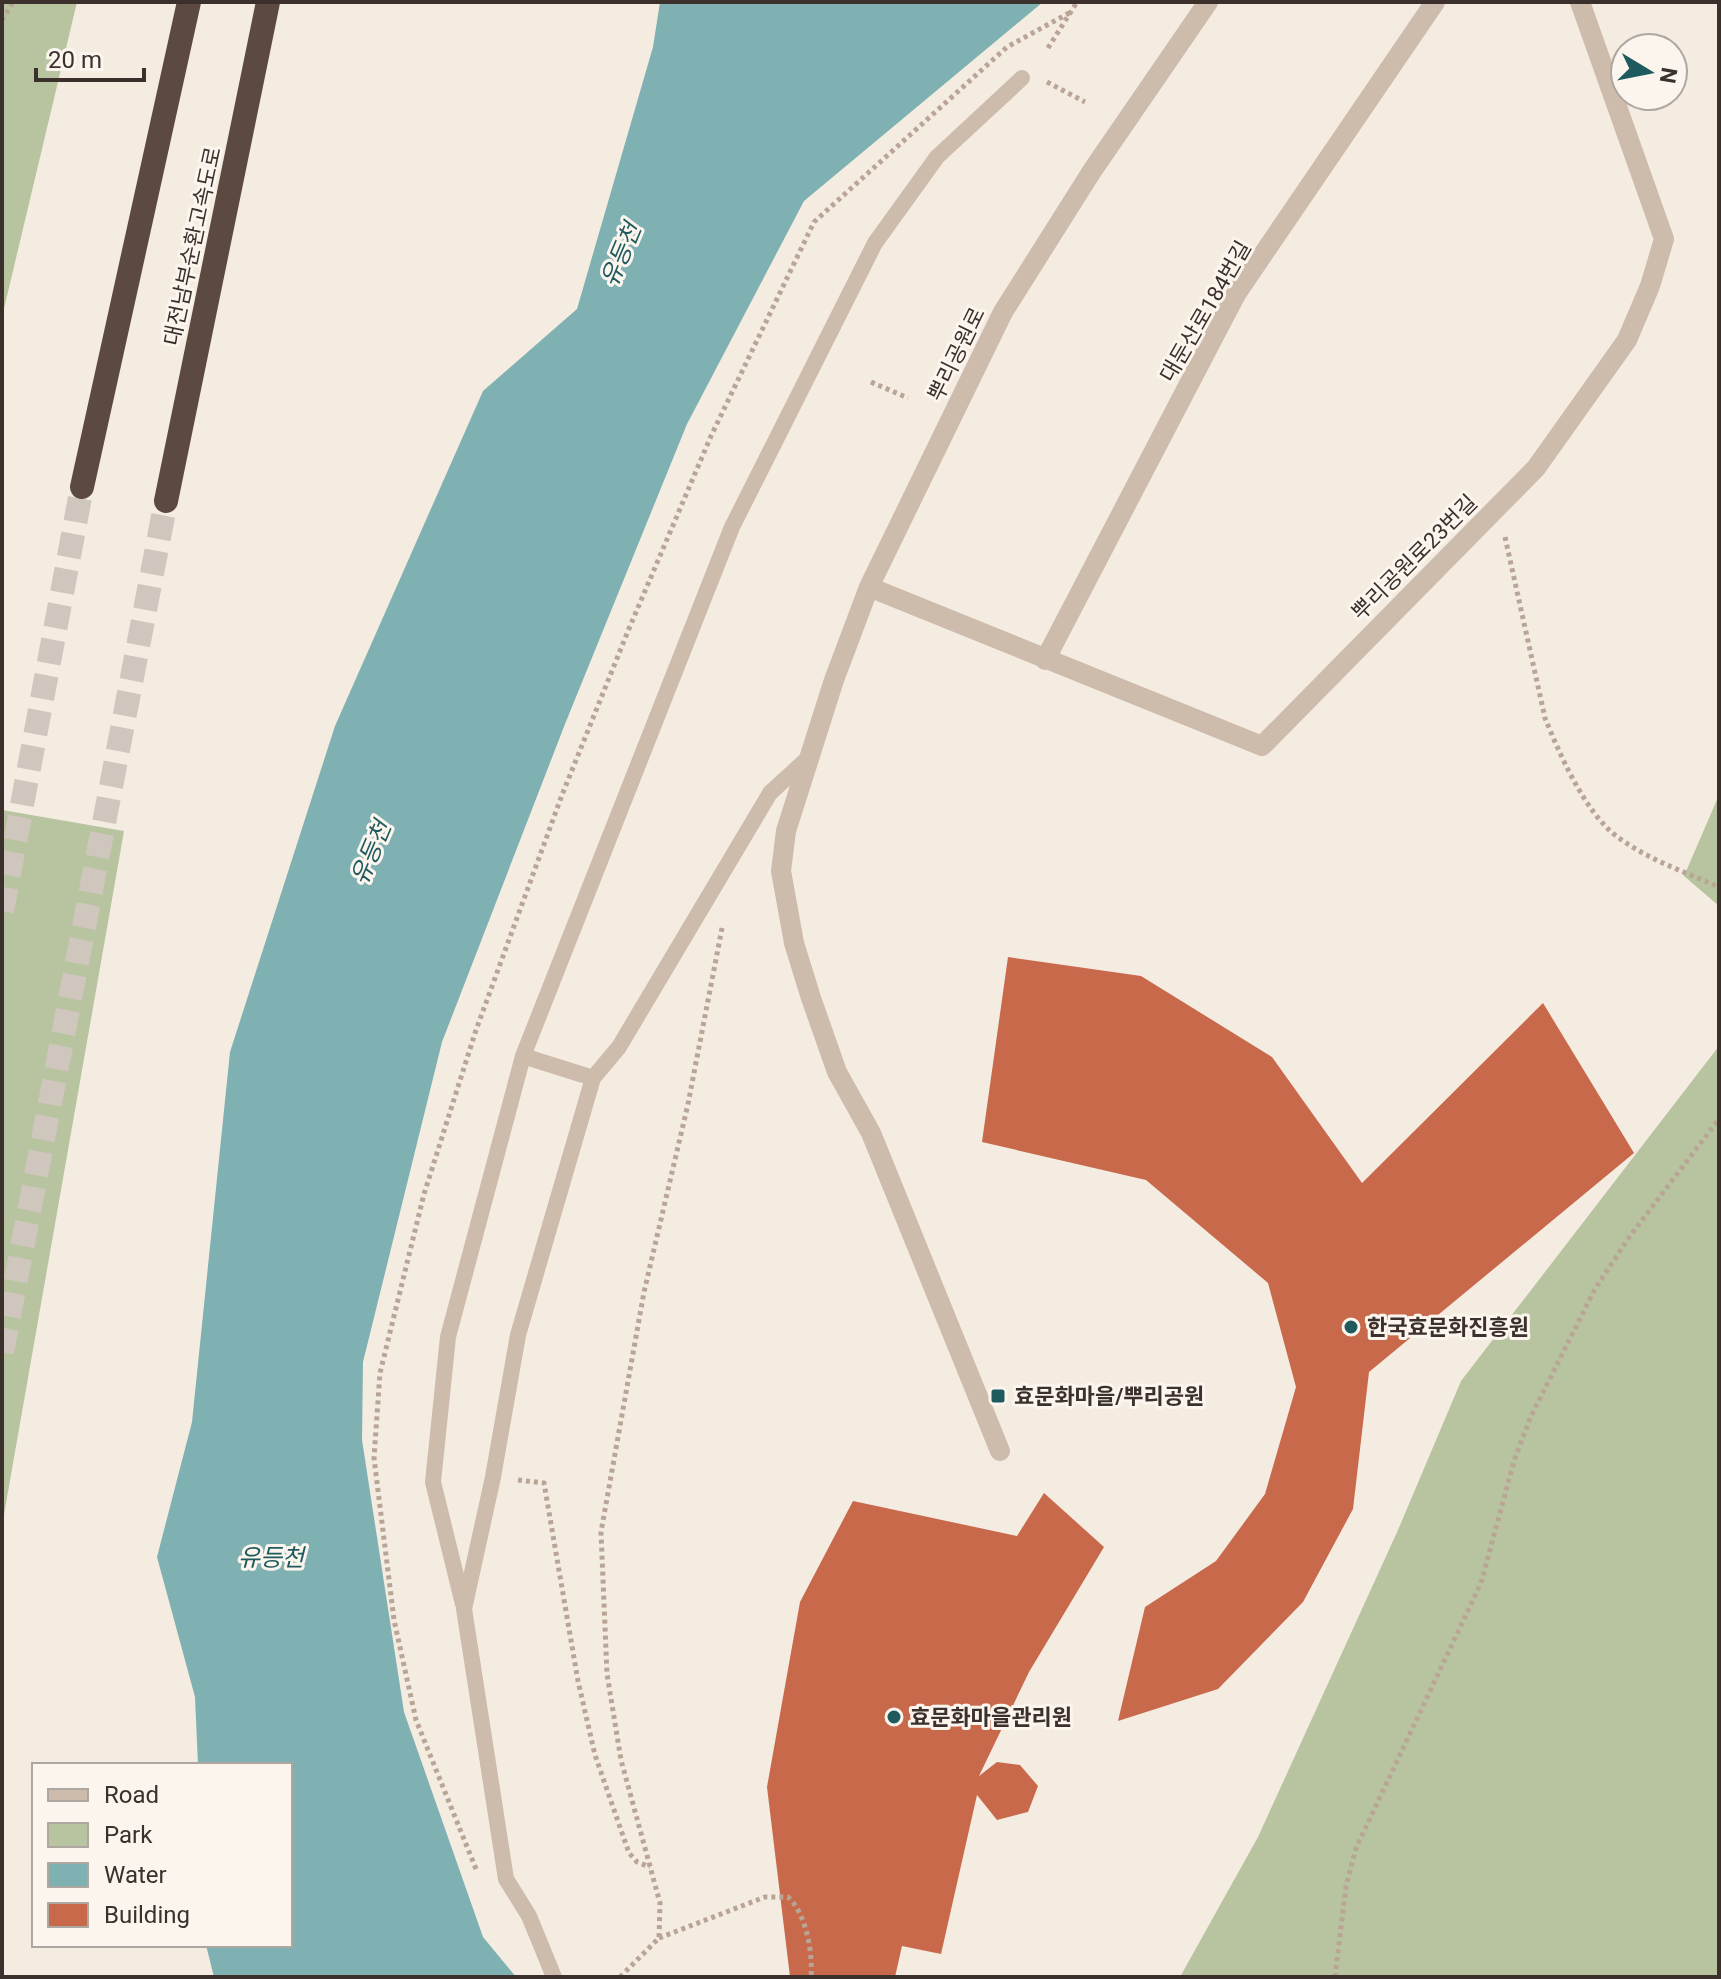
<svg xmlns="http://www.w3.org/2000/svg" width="1721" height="1979" viewBox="0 0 1721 1979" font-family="Roboto,'Noto Sans KR',sans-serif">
  <rect width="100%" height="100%" fill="#f4ebe1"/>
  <path fill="#b8c4a0" d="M2,2H77L2,317Z
    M1719,795V906L1684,876Z
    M2,810L124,831L2,1526Z
    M1719,1046V1977H1180L1258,1837L1398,1530L1461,1381Z"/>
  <path fill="#7fb0b2" d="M660,2H1043L804,201L687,424L565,724L442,1042L363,1362L362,1440L404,1712L483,1937L516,1977H214L206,1945H290V1765H198L195,1697L157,1557L192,1422L230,1052L335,726L483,391L577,309L653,47Z"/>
  <path fill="#c8694b" d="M1008,957L1141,976L1272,1057L1362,1183L1543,1003L1634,1153L1369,1372L1353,1509L1303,1602L1218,1689L1118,1721L1145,1607L1216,1561L1265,1494L1296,1387L1268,1283L1146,1180L982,1142Z
    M1044,1493L1104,1547L1029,1672L979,1776L997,1762L1020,1765L1038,1786L1028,1812L997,1820L977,1795L941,1954L902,1946L895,1977H790L767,1787L800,1602L853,1501L1017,1536Z"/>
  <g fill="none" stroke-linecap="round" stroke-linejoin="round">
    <path stroke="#cfc6bd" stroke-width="24" stroke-dasharray="24 12" stroke-linecap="butt" d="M2,911L82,487
      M2,1352L166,501"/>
    <path stroke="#b9a596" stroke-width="5" stroke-dasharray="4 4" stroke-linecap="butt" d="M2,20L13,2
      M1048,48L1077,2
      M1047,82L1085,102
      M871,382L908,398
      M1505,537L1545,718C1560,755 1586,815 1619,838C1649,860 1685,872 1719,887
      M518,1480L544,1483L578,1681L595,1755L629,1853L637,1862L650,1867
      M476,1869L416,1720L394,1620L374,1458L380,1373L424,1194L476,1030L562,795L628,631L711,436L814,222L1007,47L1069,13
      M659,1938L765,1897H788C806,1913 813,1953 811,1977
      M620,1977L659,1938L660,1903L621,1760L607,1674L601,1532L644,1292L688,1104L722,928
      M1335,1977L1346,1886L1356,1848L1481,1583L1514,1461L1531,1416L1595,1289L1630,1236L1719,1119"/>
    <path stroke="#cdbbac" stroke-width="16" d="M807,759L770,793L619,1047L593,1078L523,1056L732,527L875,243L937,157L1022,78
      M463,1604L433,1482L448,1337L523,1056
      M554,1977L529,1916L506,1879L464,1609L493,1477L518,1335L593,1078"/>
    <path stroke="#cdbbac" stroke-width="20" d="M869,587L1262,746L1536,468L1627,340L1650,286L1664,239L1580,2
      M1045,660L1236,294L1435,2
      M1000,1451L871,1133L837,1072L811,998L794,943L781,871L786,831L834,680L869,587L1003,312L1092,171L1208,2"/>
    <path stroke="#5c4a42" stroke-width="24" d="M82,487L189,2
      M166,501L268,2"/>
  </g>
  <g fill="#1f5a5e" stroke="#fbf5ee" stroke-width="3">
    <circle cx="1351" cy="1327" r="8"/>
    <rect x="990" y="1388" width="16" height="16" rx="4"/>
    <circle cx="894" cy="1717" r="8"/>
  </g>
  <g text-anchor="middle" stroke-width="6" stroke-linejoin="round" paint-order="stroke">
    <g font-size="22" fill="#3b302b" stroke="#fbf5ee">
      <text transform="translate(192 246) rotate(-78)" y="8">대전남부순환고속도로</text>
      <text transform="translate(1205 311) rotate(-60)" y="8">대둔산로184번길</text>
      <text transform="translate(956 354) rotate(-64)" y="8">뿌리공원로</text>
      <text transform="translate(1414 557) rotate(-45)" y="8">뿌리공원로23번길</text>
    </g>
    <g font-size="22" font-weight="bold" fill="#3b302b" stroke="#fbf5ee" text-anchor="start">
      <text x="1367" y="1335">한국효문화진흥원</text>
      <text x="1014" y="1404">효문화마을/뿌리공원</text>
      <text x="910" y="1725">효문화마을관리원</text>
    </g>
    <g font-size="24" font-style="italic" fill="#1f5a5e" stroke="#fbf5ee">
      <text transform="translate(621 255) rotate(-67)" y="8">유등천</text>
      <text transform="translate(371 853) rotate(-67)" y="8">유등천</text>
      <text x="271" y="1566">유등천</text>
    </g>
  </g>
  <rect width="1721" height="1979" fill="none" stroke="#3b302b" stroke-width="8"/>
  <rect x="32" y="1763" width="260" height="184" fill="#fbf5ee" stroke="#aea6a0" stroke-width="2"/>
  <rect x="48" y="1789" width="40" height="12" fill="#cdbbac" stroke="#aea6a0" stroke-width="2"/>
  <text x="104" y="1803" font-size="24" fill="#3b302b">Road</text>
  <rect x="48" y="1823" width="40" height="24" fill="#b8c4a0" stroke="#aea6a0" stroke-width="2"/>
  <text x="104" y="1843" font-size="24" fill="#3b302b">Park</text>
  <rect x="48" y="1863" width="40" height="24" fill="#7fb0b2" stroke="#aea6a0" stroke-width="2"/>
  <text x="104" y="1883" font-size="24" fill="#3b302b">Water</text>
  <rect x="48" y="1903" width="40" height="24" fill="#c8694b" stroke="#aea6a0" stroke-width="2"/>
  <text x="104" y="1923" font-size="24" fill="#3b302b">Building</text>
  <g transform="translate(1649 72) rotate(100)"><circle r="38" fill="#fbf5ee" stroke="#aea6a0" stroke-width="2"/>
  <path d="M0-6L14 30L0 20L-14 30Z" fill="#1f5a5e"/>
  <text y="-12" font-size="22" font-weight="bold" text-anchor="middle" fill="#3b302b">N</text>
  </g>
  <path d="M36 68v12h108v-12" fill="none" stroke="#3b302b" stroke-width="4"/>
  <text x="48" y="68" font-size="24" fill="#3b302b" stroke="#fbf5ee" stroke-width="6" paint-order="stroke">20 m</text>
</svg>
